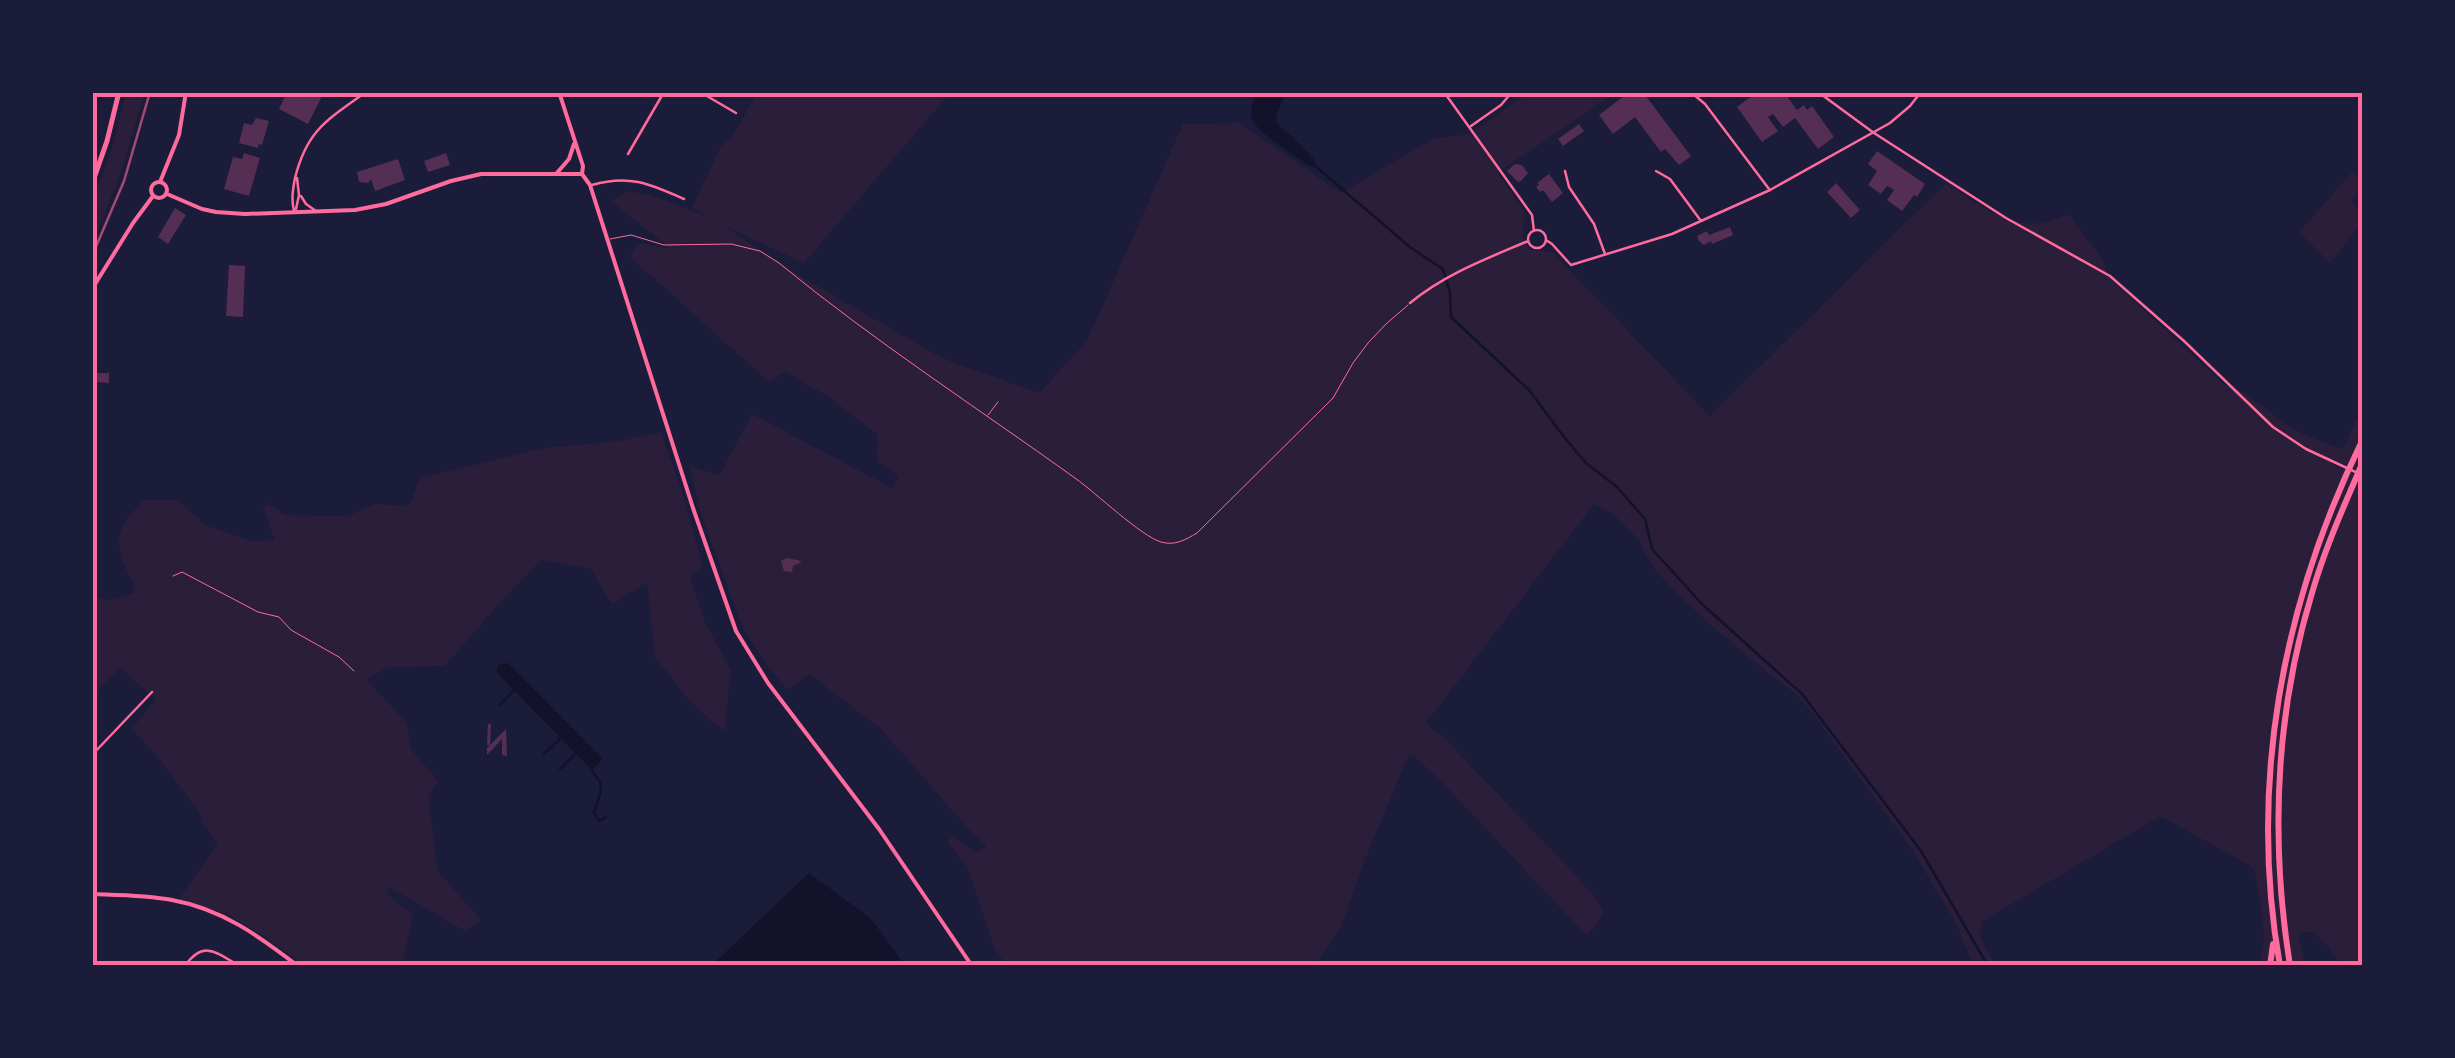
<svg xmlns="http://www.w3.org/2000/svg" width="2455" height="1058" viewBox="0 0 2455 1058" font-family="'Titillium Web',sans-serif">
  <rect width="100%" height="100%" fill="#1b1b3a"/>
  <path fill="#2a1e3b" d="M126,93H145L119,178L93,242V200L112,148Z
    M757,93H950L804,263L722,225L805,279L944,359L1039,393L1087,341L1183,124L1239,123L1341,193L1434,138L1470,134L1527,93H1616L1497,173L1524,210C1529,227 1513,233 1531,250L1552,252L1710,416L1946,183C1973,200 2004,227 2039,223C2050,222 2059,216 2069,215L2103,260L2109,278L2224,384L2246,394L2294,430L2338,448L2344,447L2362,408V473L2333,459L2331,463L2362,478V965H2340C2330,951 2318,926 2299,933L2298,937L2306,965H2257C2272,940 2258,897 2254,868L2164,818L2159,817L1981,922V933L1979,935L1995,965H1973L1957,925L1913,851L1812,712L1797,695C1763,668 1646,579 1640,541L1614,515L1594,504L1426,723L1442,736L1570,869L1597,900L1604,914L1588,934L1586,935L1440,780L1414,756H1410L1407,759L1366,857L1341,927L1316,965H1006L995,949L968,868L947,842L952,836L976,853L987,846L972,833L881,729L809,674L787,690L763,660L742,626L700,511L690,466L719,476L752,414L892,488L899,476L877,462L878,435L830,398L786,372L768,381L630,257L637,243L671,249L611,201L628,191L650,195L706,216L692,207L721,146L732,137Z
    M2353,171L2362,184L2352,201L2362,216V223L2330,263L2299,232Z
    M661,432L682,492L703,567L690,576L705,622L731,671L724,732L688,699L655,657L647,583L612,604L590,568L541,560L496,607L445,666L388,667L367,680L407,723L410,748L438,781L428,796L438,871L481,920L465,931L389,887L388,895L413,914L402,966L303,965L264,936L229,915L179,899L218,843L200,821L202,816L157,756L131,729L156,699L120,668L93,695V597L109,600L134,594C135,584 132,580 127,571C111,538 120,525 144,500H178L206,525L251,541L275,540L263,507L269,503L284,515L347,516L375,504L409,506L420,478L544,448L619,441Z"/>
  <path fill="#12122b" d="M1255,93H1285L1277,114L1276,123C1291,135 1304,147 1316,162L1312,167C1300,161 1252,129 1251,116C1250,110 1254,100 1255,93Z
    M508,663L600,756L602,760L592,770L498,674L497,670L499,665Z
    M809,873L871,919L905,965H712Z"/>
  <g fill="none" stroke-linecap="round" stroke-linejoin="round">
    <path stroke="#12122b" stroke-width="2.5" d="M1314,165L1411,248L1443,269L1450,293L1451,317L1529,390L1564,437L1586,463L1617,487L1645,519L1652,549L1702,604L1802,694L1921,851L1988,966
      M500,705L516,688
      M544,754L561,738
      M560,769L577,752
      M592,771L600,782L601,791L594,813L599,821L606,817"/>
  </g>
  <path fill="#542f53" d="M287,92H324L308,124L279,109Z
    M1629,92H1643L1691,156L1679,165L1665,149L1661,152L1635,117L1613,134L1599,115Z
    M1757,92H1784L1797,110L1804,105L1807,110L1812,106L1834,137L1818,149L1795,118L1783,127L1773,114L1768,117L1778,131L1762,142L1737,107Z
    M256,118L269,121L262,145L259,144L258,148L239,143L244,123L252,125Z
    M1579,124L1584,131L1563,146L1558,139Z
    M1877,151L1925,184L1917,197L1914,195L1902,211L1887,200L1894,190L1887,186L1881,194L1868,185L1877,171L1868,164Z
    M244,153L260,158L249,196L224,189L233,157L242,159Z
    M446,153L450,165L428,172L424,161Z
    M398,159L405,180L375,191L371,179L368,183L359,182L357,172Z
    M1515,164L1522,165L1528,173L1521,181L1518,182L1507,171Z
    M1549,174L1563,193L1552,202L1543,190L1540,192L1536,187L1539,185L1537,183Z
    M1836,183L1860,210L1851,218L1827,192Z
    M175,208L186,215L168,244L158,237Z
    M1730,227L1733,235L1712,244L1711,241L1704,245L1699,241L1697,236L1707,231L1709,235Z
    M229,265L245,266L243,317L226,316Z
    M92,373H109V383L96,382V386L92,385Z
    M786,558L797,560L802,562L793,566L792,572L784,571L781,561Z
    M488,724H491L490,745L506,729L507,756L502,755V739L487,755V748L490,745H487Z"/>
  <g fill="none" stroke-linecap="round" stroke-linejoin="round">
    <path stroke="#ff6b9d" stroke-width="1" d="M173,576L182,572L258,612L279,617L291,630L339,657L354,671"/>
    <path stroke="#ff6b9d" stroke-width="1" d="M610,239L631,235L664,245L731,244L760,251L779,263C874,341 976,407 1075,478C1096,493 1141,536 1161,542C1175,546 1185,540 1197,533L1333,398L1353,363L1368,343L1386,324L1408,305
      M988,415L998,402"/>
    <path stroke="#ff6b9d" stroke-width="2.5" d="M700,92L736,113
      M1444,92L1532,215L1534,231
      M1818,92L1874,133L2006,218L2110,276L2184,341L2273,427L2306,449L2362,475
      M1693,94L1705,104L1769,189
      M1471,126L1501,105L1512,92
      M628,154L664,92
      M1565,171L1569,187L1594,224L1605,254
      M1656,171L1670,179L1701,221
      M592,185C629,174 650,184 684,199
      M301,196L306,204L316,211
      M296,209L299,195L297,178
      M294,211C291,199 293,189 295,178C307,130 327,120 366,92
      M1528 239a9 9 0 1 1 18 0a9 9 0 1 1-18 0Z
      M1546,240L1552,244L1571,265L1672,234L1770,190L1890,123L1910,106L1921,92
      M1410,303C1445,274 1486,259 1528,241
      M92,755L152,692
      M185,966C202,941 215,951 236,964"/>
    <path stroke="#ff6b9d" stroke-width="4" d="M559,92L583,166L582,174L590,185L693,508L736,631L768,683L879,829L972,966
      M556,174L569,159L574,144
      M151 190a8 8 0 1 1 16 0a8 8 0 1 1-16 0Z
      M160,182L179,135L186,92
      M167,194L202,209L216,212L245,214L355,210L386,204L451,181L481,174H582
      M92,289L133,223L153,196
      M92,894C119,895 146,895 172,900C222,909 259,936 298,966"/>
    <path stroke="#ff6b9d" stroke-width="5" d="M92,184L107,141L119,92"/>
    <path stroke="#ff6b9d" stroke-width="6" d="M2270,966L2273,944
      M2280,966C2248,785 2282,605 2362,441
      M2290,966C2270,840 2275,715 2312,593C2325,548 2344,506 2362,464"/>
    <path stroke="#a44b75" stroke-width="2.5" d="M92,256L124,181L150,92"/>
  </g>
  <rect width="2455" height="1058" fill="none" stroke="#1b1b3a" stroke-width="190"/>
  <rect x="95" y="95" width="2265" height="868" fill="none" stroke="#ff6b9d" stroke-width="4"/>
</svg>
